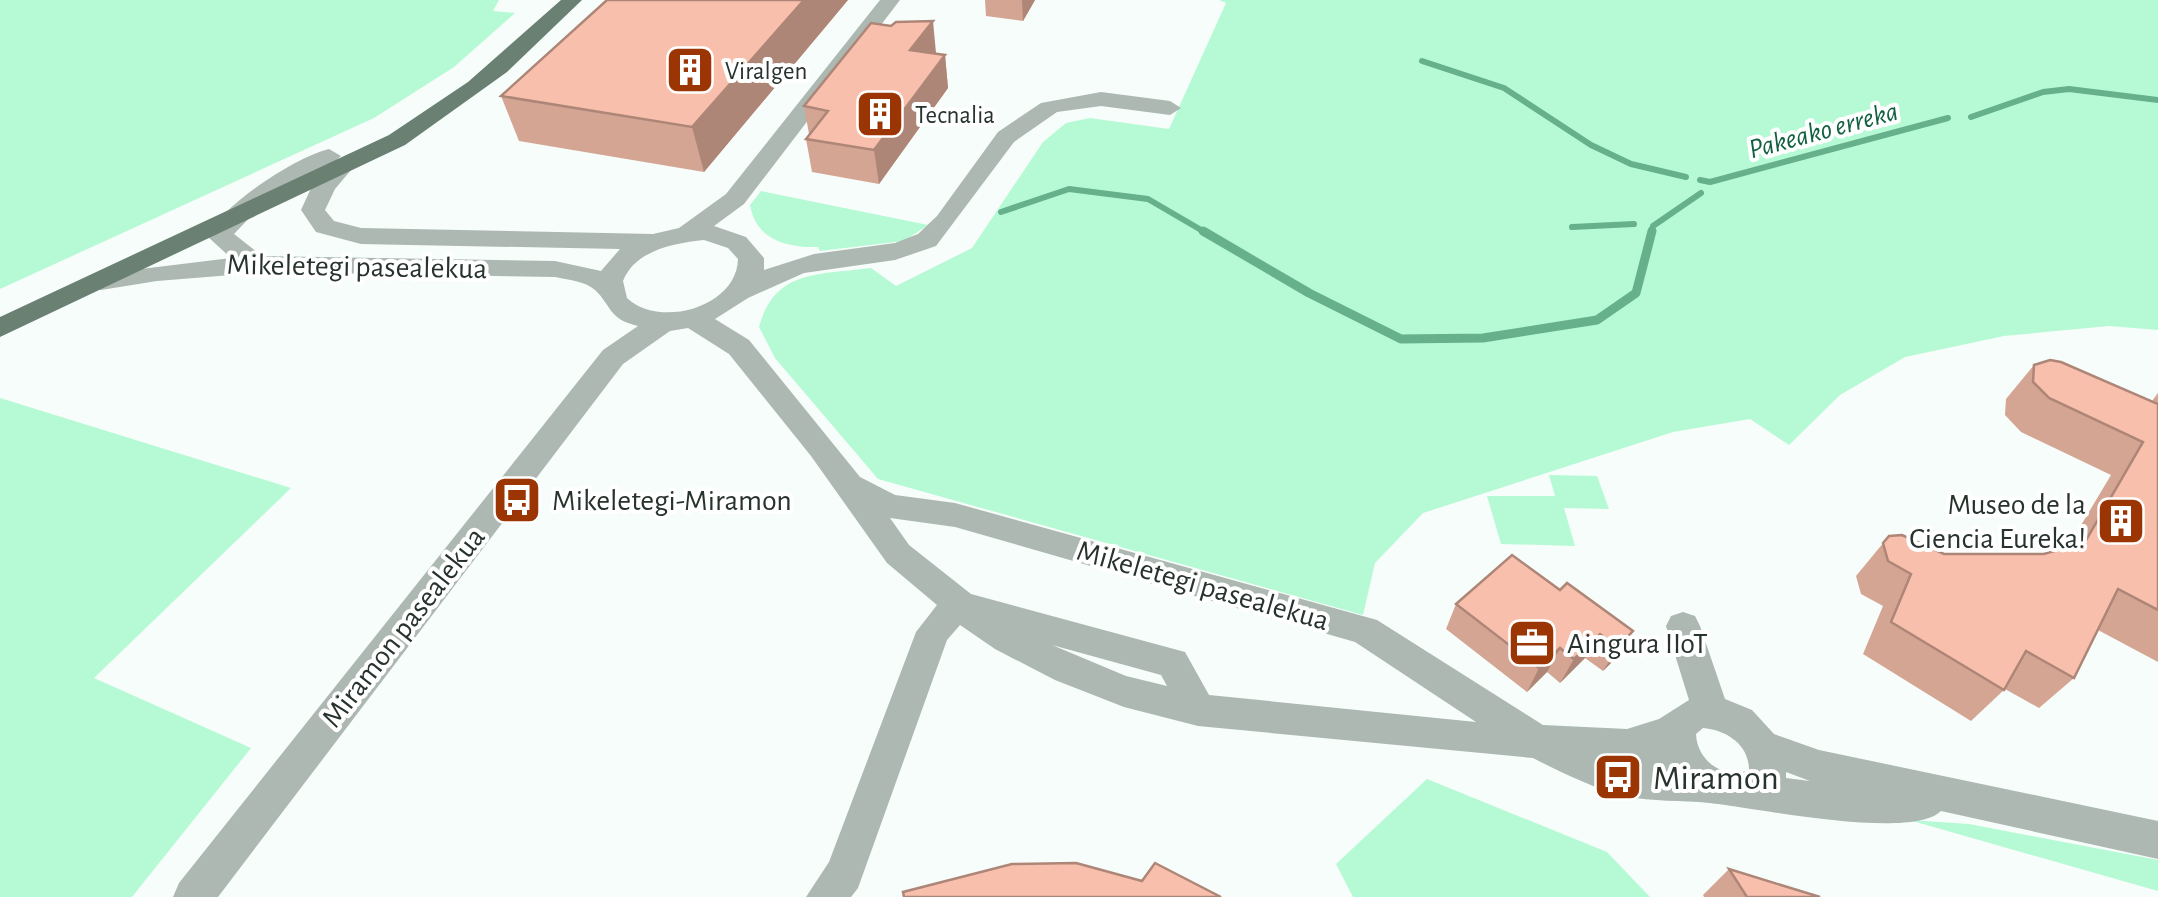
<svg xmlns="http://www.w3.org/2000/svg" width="2158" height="897" viewBox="0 0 2158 897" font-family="'Alegreya Sans',sans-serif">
  <rect width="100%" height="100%" fill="#f7fdfa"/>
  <path fill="#b6fad5" d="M0,0H499L493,11L515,13L454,67L374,118L0,289Z
    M1219,0H2158V330L2109,326L2004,336L1905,357L1840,395L1789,445L1750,419L1673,432L1423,513L1375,563L1363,615L878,479L775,358L759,327C775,269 819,275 871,268L896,286L972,248L1043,142L1066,123L1090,118L1169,129L1226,3Z
    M761,191L928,225L904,241L820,251L818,247C787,248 756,240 750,205Z
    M0,398L291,488L94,678L251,748L132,897H0Z
    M1549,475L1597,476L1609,509L1564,508L1575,546L1501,544L1487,496H1555Z
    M1427,779L1607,852L1650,897H1353L1336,864Z
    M1909,820L1969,824L2158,860V891Z"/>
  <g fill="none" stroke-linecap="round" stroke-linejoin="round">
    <path stroke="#66b08b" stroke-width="6" d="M1422,61L1504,88L1591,145L1631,164L1686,177
      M1971,117L2043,92L2069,89L2158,100
      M1700,180L1710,182L1948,118
      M1001,212L1069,189L1148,199L1208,234
      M1572,227L1634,224
      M1651,234L1653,226L1701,193"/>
    <path stroke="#66b08b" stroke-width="9" d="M1203,231L1309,293L1401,339L1483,338L1597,320L1636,293L1652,231"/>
    <path fill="#acb8b1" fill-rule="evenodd" d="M880,0H900L744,204L714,226L746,237L764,258V270L814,254L895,243L918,234L937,216L998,132L1041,103L1101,92L1170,101L1181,108L1170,115L1101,106L1057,112L1014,142L936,246L895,260L804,273L748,298L715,319L749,340L860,477L895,495L955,503L1377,620L1543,725L1627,729L1659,719L1689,700L1666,626L1671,616L1683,612L1695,616L1700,626L1725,699L1752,710L1774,734L1819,750L2158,821V859L1941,811C1911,841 1753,807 1709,803C1681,800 1653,802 1625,796C1593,788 1562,773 1533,758L1198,726L1124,707L1055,680L995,649L960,625L947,640L858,888L851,897H806L829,862L916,632L937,605L887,563L811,456L729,354L688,328L670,331L623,364L218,897H173L179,883L603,350L638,326C608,319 612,306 595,290C585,281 568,280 555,277L270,272L157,281L101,290L92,287L88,281L92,275L231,258L207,236C223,205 295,157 329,149L341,156L331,165H347L351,170L335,189L325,210L334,221L361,228L653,234L679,228L726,194ZM330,165L312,186L301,210L316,232L361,244L620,249L601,271L555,261L262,256L234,234L259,208ZM704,240L728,248L738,259C737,307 660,329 627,298L623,281C635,250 675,243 704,240ZM890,518L955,527L1355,642L1476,722L1209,695L1185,652L971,594L909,545ZM1052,645L1161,675L1167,686L1126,676ZM1703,728C1726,730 1749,744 1749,770C1724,780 1697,761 1696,734ZM1786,772L1810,781L1786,778Z"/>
    <path fill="#698073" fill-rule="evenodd" d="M561,0H582L507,72L405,145L0,337V317L389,135L468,82Z"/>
  </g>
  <path fill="#d5a594" d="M848,0L704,172L519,141L501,96Z
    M985,0H1035L1023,21L986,16Z
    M891,26L936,53L935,54L945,55L948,88L879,184L812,172L806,139L809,134L804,106Z
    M2034,365L2152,401L2158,393V662L2098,630L2074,678L2039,708L2005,689L1971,721L1863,654L1883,606L1861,594L1856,576L1889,536L1944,554H2044L2068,547L2111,475L2021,432L2005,415L2006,399Z
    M1560,590L1633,631L1618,656L1603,671L1585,658L1560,683L1547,672L1527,692L1446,629L1456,604Z
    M1729,869L1820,897H1704L1703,895Z"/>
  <path fill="#ae8678" d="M804,0H848L704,172L692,127Z
    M1022,0H1035L1023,21Z
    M933,21L936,53L914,82L910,50Z
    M945,55L948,88L879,184L874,150Z
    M1633,631L1618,656L1603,671L1618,647Z
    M1600,634L1585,658L1560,683L1574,659Z
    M1560,648L1547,672L1527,692L1539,668Z"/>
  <path fill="#f8c0ac" stroke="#ae8678" stroke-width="2.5" d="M607,0H804L692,127L501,96Z
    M933,21L910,50L945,55L874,150L806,139L828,111L804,106L871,23L891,26L896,22Z
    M2050,360L2061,362L2158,404V610L2118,589L2074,678L2026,651L2004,690L1891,622L1911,574L1888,561L1883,543L1889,536L1902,535L1944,554H2044L2085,542L2143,442L2049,398L2033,382L2034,365Z
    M1512,555L1560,590L1567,583L1633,631L1618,647L1600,634L1574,659L1560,648L1539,668L1456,604Z
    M1076,863L1142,881L1155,863L1221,897H904L903,892L1012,864Z
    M1729,869L1820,897H1747Z"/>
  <defs>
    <g id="building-square" transform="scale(2.5)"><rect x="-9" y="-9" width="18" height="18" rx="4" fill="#9b3604" stroke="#fff"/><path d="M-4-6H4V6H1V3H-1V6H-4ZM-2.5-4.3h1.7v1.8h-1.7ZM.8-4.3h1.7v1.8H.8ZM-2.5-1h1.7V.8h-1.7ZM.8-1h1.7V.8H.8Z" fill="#fff"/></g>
    <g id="bus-square" transform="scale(2.5)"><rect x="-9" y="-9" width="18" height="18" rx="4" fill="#9b3604" stroke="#fff"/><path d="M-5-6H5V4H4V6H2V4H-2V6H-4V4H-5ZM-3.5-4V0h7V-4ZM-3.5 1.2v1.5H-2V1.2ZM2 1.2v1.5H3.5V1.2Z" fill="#fff"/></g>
    <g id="office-square" transform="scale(2.5)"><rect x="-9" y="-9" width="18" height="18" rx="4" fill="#9b3604" stroke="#fff"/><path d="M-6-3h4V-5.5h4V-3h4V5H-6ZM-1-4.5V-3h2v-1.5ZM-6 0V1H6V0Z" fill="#fff"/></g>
  </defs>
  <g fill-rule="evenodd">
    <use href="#building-square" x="690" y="70"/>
    <use href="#building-square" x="880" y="114"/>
    <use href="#bus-square" x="517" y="500"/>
    <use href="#building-square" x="2121" y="521"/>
    <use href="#office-square" x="1532" y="643"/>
    <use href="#bus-square" x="1618" y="777"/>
  </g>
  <g text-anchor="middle" stroke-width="8" stroke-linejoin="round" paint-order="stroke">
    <g font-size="25" fill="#28332d" stroke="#fff" text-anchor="start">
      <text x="725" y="79">Viralgen</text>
      <text x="915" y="123">Tecnalia</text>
    </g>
    <g font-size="28" font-style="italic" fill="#136041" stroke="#fff">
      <text transform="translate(1823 129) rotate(-15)" y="10">Pakeako erreka</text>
    </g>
    <g font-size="30" fill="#28332d" stroke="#fff">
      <text transform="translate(357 266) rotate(1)" y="10">Mikeletegi pasealekua</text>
      <text transform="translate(1203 585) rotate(16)" y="10">Mikeletegi pasealekua</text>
      <text transform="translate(403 627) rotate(-52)" y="10">Miramon pasealekua</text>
    </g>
    <g font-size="30" fill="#28332d" stroke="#fff" text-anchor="start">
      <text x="552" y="510">Mikeletegi-Miramon</text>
      <text x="2086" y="514" text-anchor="end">Museo de la<tspan x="2086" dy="34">Ciencia Eureka!</tspan></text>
      <text x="1567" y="653">Aingura IIoT</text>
    </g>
    <g font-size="35" fill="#28332d" stroke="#fff" text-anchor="start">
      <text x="1653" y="789">Miramon</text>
    </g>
  </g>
</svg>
